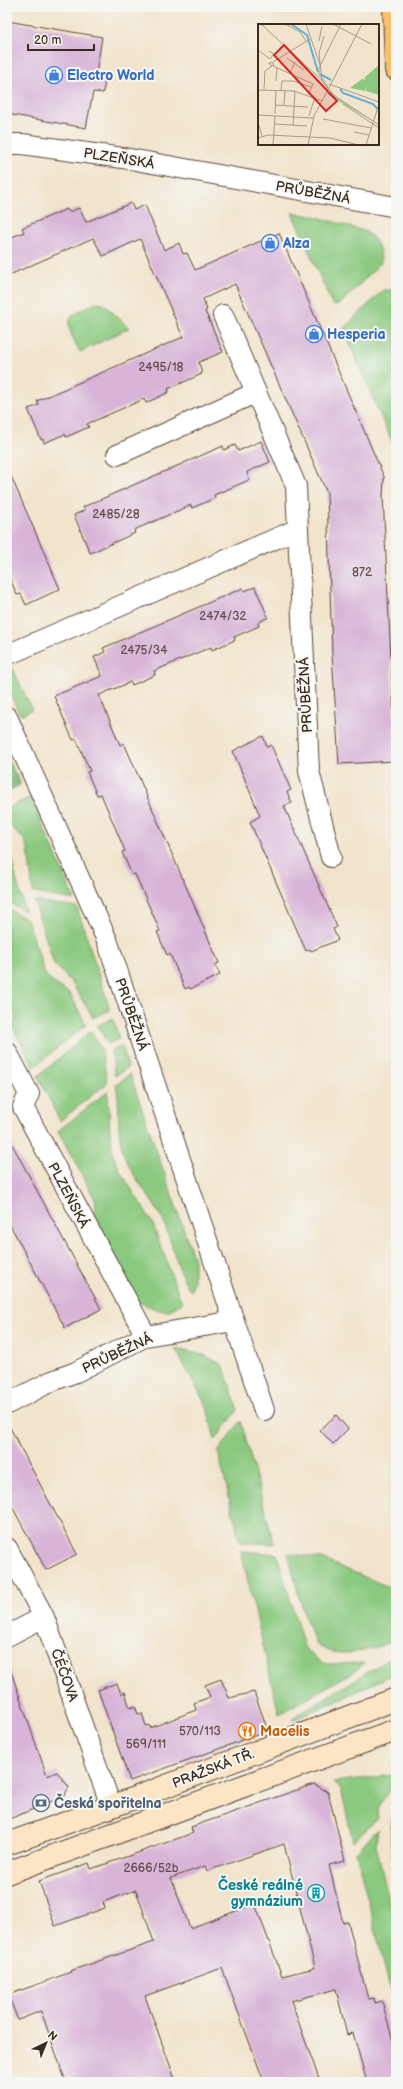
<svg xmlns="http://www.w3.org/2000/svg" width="403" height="2089" viewBox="0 0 403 2089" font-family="'Balsamiq Sans',sans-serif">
  <rect width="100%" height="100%" fill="#f6f6f2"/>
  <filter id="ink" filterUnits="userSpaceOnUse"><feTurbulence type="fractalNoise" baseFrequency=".025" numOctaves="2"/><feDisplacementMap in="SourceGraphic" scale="8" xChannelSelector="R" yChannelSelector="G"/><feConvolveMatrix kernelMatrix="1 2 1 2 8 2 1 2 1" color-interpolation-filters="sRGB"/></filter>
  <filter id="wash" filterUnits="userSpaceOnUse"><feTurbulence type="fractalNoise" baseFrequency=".012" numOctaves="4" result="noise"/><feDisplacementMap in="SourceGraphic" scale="16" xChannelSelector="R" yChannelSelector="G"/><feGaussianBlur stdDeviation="0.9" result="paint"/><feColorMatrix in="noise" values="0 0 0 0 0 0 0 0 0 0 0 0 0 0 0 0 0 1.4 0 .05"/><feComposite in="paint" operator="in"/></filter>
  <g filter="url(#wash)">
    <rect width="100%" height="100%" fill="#f2e4cc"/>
    <path fill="#8ac97f" stroke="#627a4e" d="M292,213L318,217L364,231C377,238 381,249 381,263L340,304L333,306Z
      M383,290H393L396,358V451L343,329Z
      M96,303L104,304L129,328L80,352C63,320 64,317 96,303Z
      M12,667L32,710L20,715L7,688V669Z
      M31,797V798L75,900L33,893L28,849L25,841L7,823V808Z
      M7,849L13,860L14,871L25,911L7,902Z
      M34,901L77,907L110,1010L93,1018L72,983L54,964Z
      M7,908L27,919L41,961L43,971L51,981L70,994L86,1025L34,1067L9,1020H17L7,999Z
      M113,1018L119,1039L108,1044L97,1026Z
      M91,1031L102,1051L107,1083L60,1121L38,1076Z
      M122,1046L128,1067L115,1076L111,1051Z
      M130,1074L194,1259V1280L191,1291C177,1275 173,1243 164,1223C153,1198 131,1177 123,1152C116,1130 121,1107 116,1085Z
      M108,1091L110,1132L113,1155L120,1171L152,1222L182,1303L168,1311L159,1310L140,1303L129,1293L94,1228L96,1201L58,1131Z
      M175,1349L204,1355L223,1365L238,1410L215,1440L207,1407Z
      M241,1421L274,1544L240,1542L218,1452Z
      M241,1551L277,1554L304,1647C327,1673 334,1662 364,1663L357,1670L279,1714Z
      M288,1553L322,1559L396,1590V1639C377,1649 334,1662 317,1644C306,1631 293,1571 288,1553Z
      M396,1655V1673L292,1721L295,1716Z
      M394,1775L396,1778L378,1809L377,1819L353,1842L341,1789L333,1782Z
      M396,1807V1875C391,1854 387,1828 396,1807Z
      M378,1829L376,1845L396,1931V2013L356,1852Z"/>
    <path fill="#6fad6e" stroke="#556c46" d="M7,758L21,784L7,792Z"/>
    <g id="blocks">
      <path fill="#d8b5d8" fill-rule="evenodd" d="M7,21L102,37L96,74L106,76L103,93L93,92L86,128L7,114Z
        M131,203L134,210L145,205L164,250L179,243L183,254L187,253L195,270L279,233L384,477L383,496L396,761L339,764L332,654L327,493L235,284L203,299L207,310L205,311L223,352L199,362L202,374L168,389L169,392L146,403L144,399L87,424L89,427L66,437L65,434L44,443L43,439L41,440L28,409L39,405L37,401L183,337L140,239L103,256L93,238L7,276V239L24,232L22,228L67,209L69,212L79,208L86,222Z
        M261,441L270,462L247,472L249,480L214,495L215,498L192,508L191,505L134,530L135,533L90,553L74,515L85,510L83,507L223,446L224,450L235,445L238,451Z
        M7,467L60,589L26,605L21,594L17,595L7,572Z
        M255,587L268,617L258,623L259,626L234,637L235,640L212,650L211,647L154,671L155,675L132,685L131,682L99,695L120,745L124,743L219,963L215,965L220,975L190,989L189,987L185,989L170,954L167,955L157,932L160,931L135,874L132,875L122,852L125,851L101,794L97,795L87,772L90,771L76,739L73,740L54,696L102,676L94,657L105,652L103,648L243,588L244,591Z
        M263,736L267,747L271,745L291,790L287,792L292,803L284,806L337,927L333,929L338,940L311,951L310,949L306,951L250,822L260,816L233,751Z
        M7,1135L101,1309L65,1328L7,1219Z
        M336,1415L348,1429L333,1444L320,1430Z
        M7,1422L77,1554L46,1570L7,1497Z
        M7,1669H10L47,1776L57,1772L69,1787L64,1796L7,1820Z
        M221,1679L229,1698L254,1692L268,1731L130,1781L98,1690L117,1683L121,1694L125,1692L130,1708L135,1706L138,1714L142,1713L146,1726L149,1725L150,1728L196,1710L194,1703L210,1697L205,1685Z
        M314,1784L328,1792L345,1861L329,1865L343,1923L348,1922L368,1999L374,1998L375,2003L382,2001L396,2053V2082H367L353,2033L347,2035L336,1989L291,2001L320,2082H264L222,1968L145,1996L176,2082H66L41,2011L18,2020L8,1995L71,1972L70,1971L154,1942L136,1890L103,1902L105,1908L55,1926L39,1881L89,1863L91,1869L129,1856L193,1833L191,1827ZM284,1844L315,1968L282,1976L255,1904L190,1928L171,1878L205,1866L207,1871Z"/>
    </g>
  </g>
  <g filter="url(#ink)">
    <use href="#blocks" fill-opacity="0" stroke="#564638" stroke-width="1"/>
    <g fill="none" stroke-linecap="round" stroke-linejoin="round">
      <g stroke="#564638" stroke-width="22">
        <path id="street" d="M7,144H22L130,159L396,207
          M223,315L296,486L309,771L331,857
          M117,455L255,393
          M7,655L298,529
          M7,717L107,940L234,1321L146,1336L76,1372L52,1381L7,1404
          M7,1052L29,1094L23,1107L146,1336
          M234,1321L264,1410
          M7,1548L44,1617L111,1806
          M7,1636L44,1617"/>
      </g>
      <g stroke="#564638" stroke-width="24">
        <path id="secondary" d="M7,1844L132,1799L396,1699
          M7,1873L396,1730"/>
      </g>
      <g stroke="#564638" stroke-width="24">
        <path id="primary" d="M394,7L396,69"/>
      </g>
      <use href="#street" stroke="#fff" stroke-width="20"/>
      <use href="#secondary" stroke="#fce5c4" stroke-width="22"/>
      <use href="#primary" stroke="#f8bf6c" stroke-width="22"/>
    </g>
  </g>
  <defs>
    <g id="shop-ring" transform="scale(0.9)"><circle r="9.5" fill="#f6f6f2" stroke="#3f7fe0" stroke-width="1.5"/><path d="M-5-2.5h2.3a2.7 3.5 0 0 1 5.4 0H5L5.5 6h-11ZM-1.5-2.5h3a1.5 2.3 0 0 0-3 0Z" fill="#3f7fe0"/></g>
    <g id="restaurant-ring" transform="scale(0.9)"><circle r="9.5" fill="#f6f6f2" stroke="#e8710a" stroke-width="1.5"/><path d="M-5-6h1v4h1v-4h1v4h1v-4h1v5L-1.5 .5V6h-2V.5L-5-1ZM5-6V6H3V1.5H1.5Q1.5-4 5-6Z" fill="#e8710a"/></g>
    <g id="bank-ring" transform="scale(0.9)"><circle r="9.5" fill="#f6f6f2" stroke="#5c6f8a" stroke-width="1.5"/><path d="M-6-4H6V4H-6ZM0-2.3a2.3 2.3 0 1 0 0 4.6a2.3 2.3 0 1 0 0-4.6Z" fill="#5c6f8a"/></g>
    <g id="building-ring" transform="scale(0.9)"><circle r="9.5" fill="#f6f6f2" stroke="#0f9aa8" stroke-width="1.5"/><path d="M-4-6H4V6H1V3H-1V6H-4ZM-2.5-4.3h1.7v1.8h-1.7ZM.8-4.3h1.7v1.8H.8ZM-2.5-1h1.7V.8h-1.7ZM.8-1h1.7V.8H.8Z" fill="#0f9aa8"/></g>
  </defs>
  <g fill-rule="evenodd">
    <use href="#shop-ring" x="54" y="75"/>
    <use href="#shop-ring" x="270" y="243"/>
    <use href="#shop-ring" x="314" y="334"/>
    <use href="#restaurant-ring" x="247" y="1731"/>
    <use href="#bank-ring" x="41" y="1803"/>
    <use href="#building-ring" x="316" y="1893"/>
  </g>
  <g text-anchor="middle" stroke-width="4" stroke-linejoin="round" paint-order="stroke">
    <g font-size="12" fill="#624d4c">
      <text x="161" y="371">2495/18</text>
      <text x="116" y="518">2485/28</text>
      <text x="362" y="576">872</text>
      <text x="223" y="620">2474/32</text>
      <text x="144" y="654">2475/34</text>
      <text x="200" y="1735">570/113</text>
      <text x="146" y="1748">569/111</text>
      <text x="151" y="1872">2666/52b</text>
    </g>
    <g font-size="14" font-weight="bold" fill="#366cbe" stroke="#f6f6f2" text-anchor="start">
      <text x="67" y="80">Electro World</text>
      <text x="283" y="248">Alza</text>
      <text x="327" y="339">Hesperia</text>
    </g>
    <g font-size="14" fill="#3b2a1e" stroke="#f6f6f2">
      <text transform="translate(119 158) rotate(9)" y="5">PLZEŇSKÁ</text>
      <text transform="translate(313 192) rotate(10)" y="5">PRŮBĚŽNÁ</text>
      <text transform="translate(305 695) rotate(-93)" y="5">PRŮBĚŽNÁ</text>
      <text transform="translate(132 1014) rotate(71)" y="5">PRŮBĚŽNÁ</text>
      <text transform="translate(69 1195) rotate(62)" y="5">PLZEŇSKÁ</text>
      <text transform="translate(117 1353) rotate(-25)" y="5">PRŮBĚŽNÁ</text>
      <text transform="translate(65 1675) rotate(70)" y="5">ČÉČOVA</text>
      <text transform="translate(213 1768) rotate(-21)" y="5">PRAŽSKÁ TŘ.</text>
    </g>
    <g font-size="14" font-weight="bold" fill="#c56008" stroke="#f6f6f2" text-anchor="start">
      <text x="260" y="1736">Macelis</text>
    </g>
    <g font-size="14" font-weight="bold" fill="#4e5e75" stroke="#f6f6f2" text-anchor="start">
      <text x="54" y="1808">Česká spořitelna</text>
    </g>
    <g font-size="14" font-weight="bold" fill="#0d838f" stroke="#f6f6f2" text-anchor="end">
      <text x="303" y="1890">České reálné<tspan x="303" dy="16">gymnázium</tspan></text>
    </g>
  </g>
  <g transform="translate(258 24)">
    <rect width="121" height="121" fill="#f2e4cc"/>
    <path d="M121,41V71L108,67L109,62L107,67L92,64L104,55L108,56L106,54ZM72,67L79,74L114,97L69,70Z" fill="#8ac97f"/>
    <path fill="none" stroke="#5dafd8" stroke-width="2" d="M33,0L49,11L60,48M62,50L73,56M82,65L85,69L115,80L121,86"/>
    <path fill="none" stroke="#a99a86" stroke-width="1" d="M3,0L69,61V66M27,0L42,8L48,17M48,0L62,41M75,0L113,20M66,12L61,29L64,57L77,72L121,101M61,17L64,2M0,26L12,35M11,27L16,30L12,35M29,34L46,46M15,38L52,15M10,40L14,38L16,41L13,42L12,39M15,42L55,60L50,71M32,49L37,38M18,57L19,44M68,58L61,51V44L83,0M71,60L121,78M73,60L104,0M6,65L7,47L14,42M0,66L36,67L64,77M23,66L24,57H35L53,63M85,80L121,104M17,81L50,83M26,81L27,66M17,90L18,66M0,91L55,94M51,92L57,73M65,95L113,104M0,98L4,112M17,100L49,102M35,101L37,67M96,108L111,111M0,114L10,111L72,114L101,121M15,121L17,92M50,121L56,92L73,60M108,121L121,80"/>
    <path fill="#d62828" fill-opacity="0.15" stroke="#d62828" stroke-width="2" d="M26,21L79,77L68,87L16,31Z"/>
    <rect width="121" height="121" fill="none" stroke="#3b2a1e" stroke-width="2"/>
  </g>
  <rect width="403" height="2089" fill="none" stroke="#f6f6f2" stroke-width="24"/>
  <g transform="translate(46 2043) rotate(43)" stroke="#f6f6f2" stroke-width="3" paint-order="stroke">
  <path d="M0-3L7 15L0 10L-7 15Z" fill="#3b2a1e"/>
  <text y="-6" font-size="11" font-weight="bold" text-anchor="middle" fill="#3b2a1e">N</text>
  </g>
  <path d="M28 44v6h66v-6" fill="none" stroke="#3b2a1e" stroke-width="2"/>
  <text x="34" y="44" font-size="12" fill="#3b2a1e" stroke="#f6f6f2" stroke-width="3" paint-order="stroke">20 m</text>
</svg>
